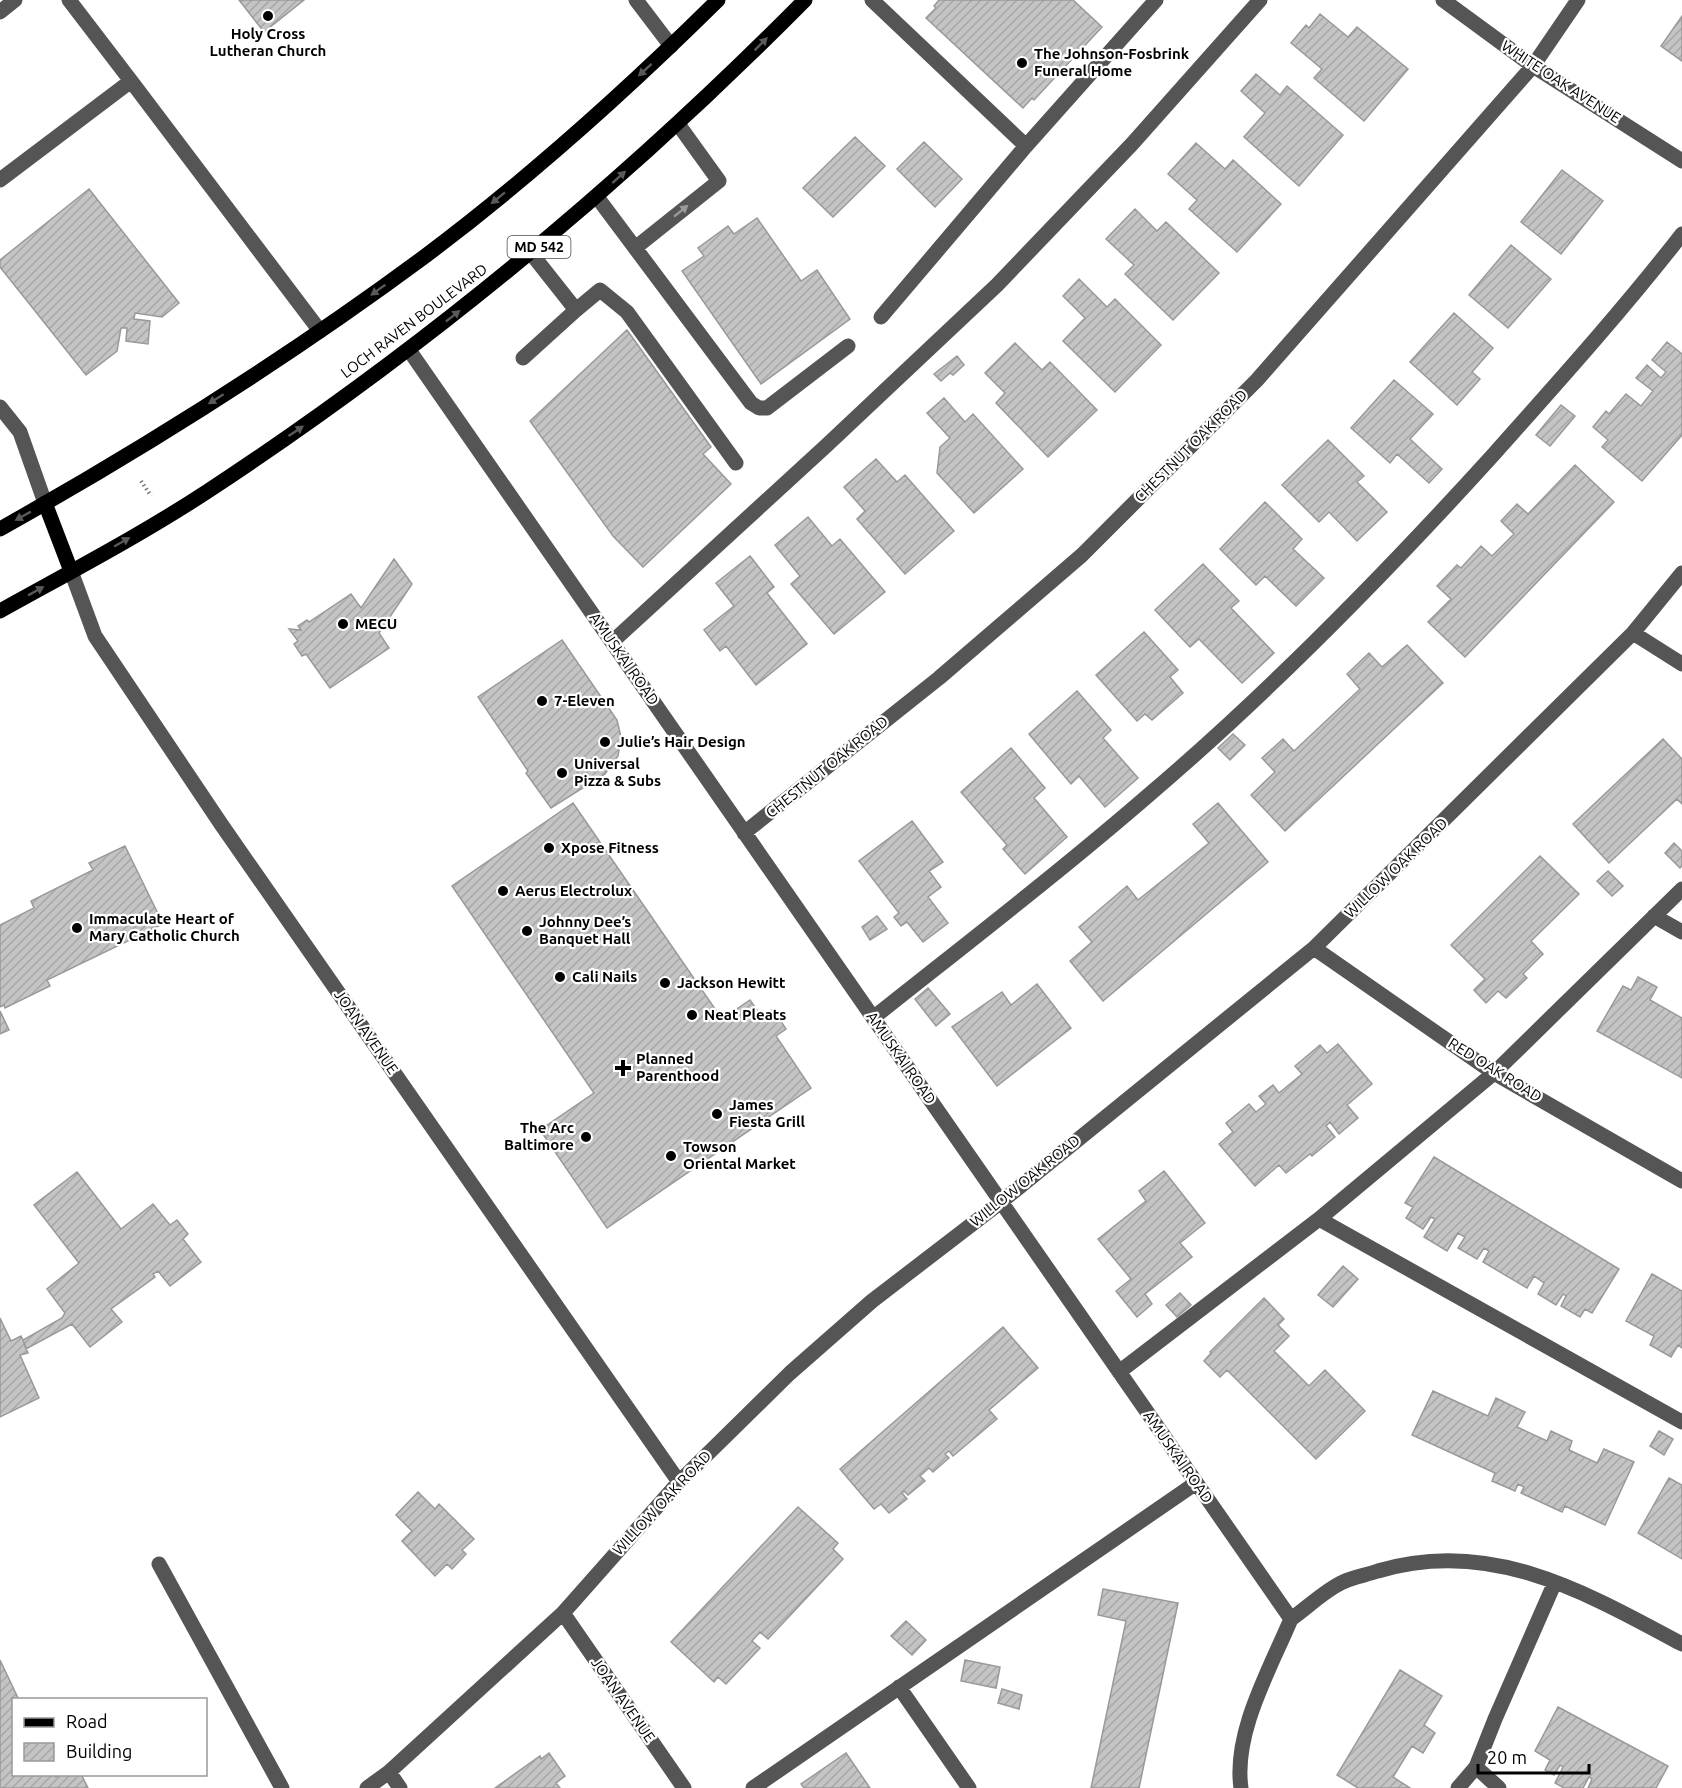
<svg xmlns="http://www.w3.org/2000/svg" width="1682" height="1788" viewBox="0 0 1682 1788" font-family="Ubuntu,sans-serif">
  <defs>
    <pattern id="building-hatch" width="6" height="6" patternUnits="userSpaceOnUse" patternTransform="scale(1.5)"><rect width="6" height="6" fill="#c4c4c4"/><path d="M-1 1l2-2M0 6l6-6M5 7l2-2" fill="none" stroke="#a7a7a7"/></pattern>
  </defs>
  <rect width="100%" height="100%" fill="#fff"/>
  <path fill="url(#building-hatch)" stroke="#999" stroke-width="1.5" d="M239,0H304L264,32Z
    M939,0H1073L1102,27L1034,100L1032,98L1023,108L926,18L936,8L934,6Z
    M1320,14L1348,37L1357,27L1408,69L1364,121L1314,78L1322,69L1291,43L1306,25L1309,28Z
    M1682,16V61L1661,46Z
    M1256,74L1280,95L1287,86L1343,135L1299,186L1244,137L1265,113L1241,91Z
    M855,137L885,166L833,217L803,188Z
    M924,142L962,179L935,207L897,169Z
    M1196,143L1225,169L1233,160L1281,204L1237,252L1189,209L1197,200L1168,174Z
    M1562,170L1603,201L1561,254L1521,222Z
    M89,189L179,303L162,317L135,313L134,319L150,321L148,344L126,341L127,328H121L117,351L86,375L0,267V260Z
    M1135,209L1157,231L1166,222L1219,273L1173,320L1125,274L1134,265L1106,239Z
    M757,218L801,281L817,270L850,319L761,384L682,271L704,256L698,248L728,226L734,234Z
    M1511,245L1551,279L1508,328L1469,295Z
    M1079,279L1107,307L1115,299L1161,345L1115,392L1063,341L1085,318L1063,296Z
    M1454,313L1493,348L1472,372L1480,379L1457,405L1410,362Z
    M627,330L711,447L703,454L731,484L643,567L613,536L530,421Z
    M1667,342L1682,354V435L1642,481L1602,447L1608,440L1593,427L1606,411L1609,414L1626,394L1641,406L1653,391L1636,378L1647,365L1661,378L1666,372L1652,360Z
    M1015,343L1042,370L1050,362L1097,410L1048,457L996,403L1005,393L985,373Z
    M957,356L964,365L953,375L950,373L941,381L934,374Z
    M1394,380L1433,414L1410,439L1442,469L1429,483L1397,454L1390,463L1351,428Z
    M944,398L965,422L973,414L1023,469L974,513L937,473L940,447L950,438L927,413Z
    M1561,405L1575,416L1550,446L1536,435Z
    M1328,440L1364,476L1357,482L1387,512L1357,541L1329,512L1319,522L1282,485Z
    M876,459L897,482L905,475L954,531L905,574L857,519L865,511L844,487Z
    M1575,465L1614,502L1465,657L1428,622L1451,599L1437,586L1457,565L1461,568L1481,546L1492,556L1514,534L1501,521L1517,504L1528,514Z
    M1265,502L1302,539L1293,549L1324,578L1296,606L1265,576L1256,585L1220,549Z
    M808,517L832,546L840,539L885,592L834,634L791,584L800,576L775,545Z
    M750,556L774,587L767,593L807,644L756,685L726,646L720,651L704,630L734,606L716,583Z
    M394,559L412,584L379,633L389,648L330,688L306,654L302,656L294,644L298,641L289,629L301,630L298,626L307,620L309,622L351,594L361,608Z
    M1203,564L1239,601L1231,608L1274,653L1242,683L1199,639L1190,647L1155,610Z
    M1144,632L1178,670L1170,677L1183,693L1152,720L1145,714L1137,721L1096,675Z
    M562,640L617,720L621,737L618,756L605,774L551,808L526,773L528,771L478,697Z
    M1407,645L1443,683L1285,831L1251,795L1275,772L1262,758L1283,739L1294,751L1360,689L1347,674L1369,653L1382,667Z
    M1077,691L1111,730L1103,738L1138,778L1105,807L1079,776L1071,784L1029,734Z
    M1233,734L1245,745L1230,760L1218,748Z
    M1663,739L1682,759V804L1677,799L1609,863L1573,824Z
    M1011,748L1045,788L1034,798L1067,837L1025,874L1003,849L1007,845L961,792Z
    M573,803L722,1019L750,1000L762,1017L773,1009L786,1029L776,1036L811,1088L607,1228L540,1130L594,1093L452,886Z
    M1218,803L1268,862L1103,1001L1070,961L1092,942L1079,927L1127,886L1138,900L1209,843L1193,824Z
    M912,821L943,862L929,871L941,887L928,897L948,923L923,942L907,922L901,926L894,917L899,913L859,861Z
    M1674,843L1682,851V866L1680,868L1665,853Z
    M125,846L163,924L47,980L50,986L5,1008L4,1005L0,1007V925L34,908L31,901L93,870L89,863Z
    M1540,856L1579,894L1531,941L1543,954L1523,974L1527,978L1506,998L1498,991L1486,1003L1474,990L1485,979L1451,945Z
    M1608,871L1623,886L1612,896L1597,881Z
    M877,916L887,929L870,940L862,927Z
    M1638,977L1657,987L1650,1000L1682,1018V1078L1597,1031L1623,986L1631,990Z
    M1037,984L1071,1028L997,1086L952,1027L1002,992L1011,1005Z
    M928,988L950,1014L936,1026L915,999Z
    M0,1011L9,1030L0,1034Z
    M1338,1044L1372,1084L1347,1105L1358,1118L1339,1134L1330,1122L1326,1126L1335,1137L1312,1156L1310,1154L1286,1173L1279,1165L1255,1186L1219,1144L1233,1132L1226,1123L1249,1104L1256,1112L1266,1104L1259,1096L1273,1085L1279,1093L1302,1074L1295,1066L1320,1045L1327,1053Z
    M1434,1157L1619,1269L1592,1313L1585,1309L1580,1317L1561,1306L1566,1296L1563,1294L1556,1305L1538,1294L1544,1283L1534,1276L1527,1288L1483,1262L1489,1251L1484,1248L1477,1259L1458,1248L1465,1237L1458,1233L1447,1251L1424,1237L1435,1219L1431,1217L1423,1229L1406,1218L1413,1207L1405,1203Z
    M1164,1171L1205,1223L1180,1243L1192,1257L1145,1294L1152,1304L1137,1317L1116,1291L1131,1279L1098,1239L1146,1201L1139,1191Z
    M77,1172L121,1229L153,1204L170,1225L177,1220L188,1234L183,1239L201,1262L170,1286L158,1271L153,1274L155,1277L111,1309L122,1322L90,1347L72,1324L26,1349L23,1340L62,1318L65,1313L47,1289L79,1263L34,1205Z
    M1343,1266L1358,1279L1333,1307L1318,1295Z
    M1652,1274L1682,1291V1348L1678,1345L1671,1357L1650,1345L1654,1336L1626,1321Z
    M1180,1293L1191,1305L1177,1317L1166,1305Z
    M1264,1298L1284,1319L1278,1325L1289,1336L1274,1351L1309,1386L1325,1370L1365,1411L1316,1459L1227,1370L1220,1377L1204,1361L1211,1353L1210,1352Z
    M0,1318L11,1341L21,1336L23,1340L28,1353L20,1355L39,1398L0,1417Z
    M1003,1327L1038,1368L989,1410L997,1419L953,1456L949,1451L945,1454L949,1458L933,1472L929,1468L920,1476L925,1481L908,1495L904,1491L902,1493L907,1499L889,1513L881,1504L874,1509L840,1469Z
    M1433,1391L1488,1416L1496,1398L1525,1412L1517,1427L1547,1441L1551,1431L1572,1441L1569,1450L1597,1463L1604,1449L1634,1462L1605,1525L1565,1506L1562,1512L1521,1493L1524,1487L1518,1484L1515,1491L1492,1481L1495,1473L1412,1435Z
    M1659,1431L1673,1439L1664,1455L1650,1446Z
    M1669,1478L1682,1485V1559L1638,1533Z
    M418,1492L435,1509L439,1504L474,1539L462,1550L466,1554L452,1569L447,1564L435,1576L402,1541L412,1531L396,1515Z
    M798,1507L838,1543L833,1549L843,1559L768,1639L760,1632L752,1641L760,1648L726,1684L718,1677L714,1682L671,1642Z
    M1103,1589L1178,1603L1139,1788H1091L1126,1621L1098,1615Z
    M906,1621L926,1640L912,1655L891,1636Z
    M0,1660L19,1700H14V1774H55L56,1777L61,1774H81L88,1788H0Z
    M965,1660L1000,1667L996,1688L961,1681Z
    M1400,1670L1442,1696L1424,1725L1435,1733L1423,1753L1412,1746L1393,1777L1410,1788H1358L1337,1775Z
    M1002,1689L1022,1695L1019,1709L998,1703Z
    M1558,1707L1668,1766L1656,1788H1588L1592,1779L1589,1777L1583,1788H1564L1555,1783L1563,1767L1560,1765L1554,1775L1545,1770L1550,1760L1535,1751Z
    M549,1753L565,1776L556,1783L560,1788H495L540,1756L541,1759Z
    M846,1753L870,1788H804L801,1784Z"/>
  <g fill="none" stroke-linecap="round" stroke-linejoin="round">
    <path stroke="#777" stroke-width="4" stroke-dasharray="1.5 3" stroke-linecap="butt" d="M141,481L151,496"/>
    <path stroke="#555" stroke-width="15" d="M69,0L131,81
      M636,0L671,46
      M872,0L1026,146
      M1443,0L1533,66L1682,161
      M0,12L15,0
      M0,180L131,81L320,331
      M597,197L751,403L759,408H767L848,346
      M635,248L719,181L678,124
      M576,310L600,290L627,312L736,463
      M881,317L1026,146L1156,0
      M409,350L1291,1619
      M523,358L576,310L531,253
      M0,407L20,432L45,503
      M71,571L95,636L221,824L679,1482
      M1633,633L1682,664
      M612,642L827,445L997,285L1132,144L1260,0
      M744,833L939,678L1082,555L1257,380L1533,66L1578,0
      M1654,916L1682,932
      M1314,948L1494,1073L1682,1181
      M873,1018C966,944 1061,871 1151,793C1273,689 1386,573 1494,454C1558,382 1623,310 1682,234
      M1319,1219L1682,1422
      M1119,1372L1319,1219L1494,1073L1682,889
      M159,1564L282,1788
      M563,1613L684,1788
      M1291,1619C1307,1608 1325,1590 1343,1582C1353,1577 1366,1575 1378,1571C1490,1537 1585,1592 1682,1644
      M899,1687L969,1788
      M1476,1767L1499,1788
      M389,1772L400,1788
      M367,1788L389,1772L563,1613L679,1482L790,1373L872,1301L1001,1202L1314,948L1633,633L1682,573
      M753,1788L1196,1483
      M1241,1788C1233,1733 1270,1669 1291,1619
      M1458,1788L1476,1767L1495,1719L1555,1582"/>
    <path stroke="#000" stroke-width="15" d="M45,503L71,571
      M0,529C146,447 289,357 424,257C528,179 626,91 718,0
      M0,611C70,572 141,535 208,491C424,349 623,184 805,0"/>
  </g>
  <defs><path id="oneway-solid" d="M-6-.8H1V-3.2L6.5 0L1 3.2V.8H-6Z" transform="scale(1.5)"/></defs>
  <g fill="#595959">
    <use href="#oneway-solid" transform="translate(761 44) rotate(-45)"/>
    <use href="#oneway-solid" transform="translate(645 70) rotate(138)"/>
    <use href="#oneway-solid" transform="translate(619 177) rotate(-42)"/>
    <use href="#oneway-solid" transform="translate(498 198) rotate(141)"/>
    <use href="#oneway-solid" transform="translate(378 290) rotate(144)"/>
    <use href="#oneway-solid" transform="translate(453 316) rotate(-38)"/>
    <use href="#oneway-solid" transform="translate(216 399) rotate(148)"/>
    <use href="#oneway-solid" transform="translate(296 431) rotate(-34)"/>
    <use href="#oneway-solid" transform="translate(23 516) rotate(151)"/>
    <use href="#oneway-solid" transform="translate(122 542) rotate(-30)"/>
    <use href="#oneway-solid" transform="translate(36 591) rotate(-29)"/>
  </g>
  <use fill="#999" href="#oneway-solid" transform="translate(681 211) rotate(-39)"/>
  <g fill="#000" stroke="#fff" stroke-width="2">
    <circle cx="268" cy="16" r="6"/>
    <circle cx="1022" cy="63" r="6"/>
    <circle cx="343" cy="624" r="6"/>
    <circle cx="542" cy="701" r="6"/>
    <circle cx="605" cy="742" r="6"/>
    <circle cx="562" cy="773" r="6"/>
    <circle cx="549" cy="848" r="6"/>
    <circle cx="503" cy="891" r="6"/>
    <circle cx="77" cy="928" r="6"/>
    <circle cx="527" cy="931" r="6"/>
    <circle cx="560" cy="977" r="6"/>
    <circle cx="665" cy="983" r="6"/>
    <circle cx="692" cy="1015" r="6"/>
    <path d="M620 1059h6v6h6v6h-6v6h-6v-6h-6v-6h6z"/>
    <circle cx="717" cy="1114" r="6"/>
    <circle cx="586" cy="1137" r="6"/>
    <circle cx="671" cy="1156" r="6"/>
  </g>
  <g text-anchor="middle" stroke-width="4.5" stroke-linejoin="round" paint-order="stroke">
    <rect fill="#fff" stroke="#4c4c4c" stroke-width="1.5" x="507.5" y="236" width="63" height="22" rx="4.5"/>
    <g font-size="14" font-weight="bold" fill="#000">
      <text x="539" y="252">MD 542</text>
    </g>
    <g font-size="15" font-weight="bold" fill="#000" stroke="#fff" text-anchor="start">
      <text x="268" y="39" text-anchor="middle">Holy Cross<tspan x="268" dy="17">Lutheran Church</tspan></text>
      <text x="1034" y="59">The Johnson-Fosbrink<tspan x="1034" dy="17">Funeral Home</tspan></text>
      <text x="355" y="629">MECU</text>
      <text x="554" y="706">7-Eleven</text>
      <text x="617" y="747">Julie’s Hair Design</text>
      <text x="574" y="769">Universal<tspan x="574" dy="17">Pizza &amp; Subs</tspan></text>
      <text x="561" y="853">Xpose Fitness</text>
      <text x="515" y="896">Aerus Electrolux</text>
      <text x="89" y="924">Immaculate Heart of<tspan x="89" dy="17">Mary Catholic Church</tspan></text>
      <text x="539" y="927">Johnny Dee’s<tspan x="539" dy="17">Banquet Hall</tspan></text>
      <text x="572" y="982">Cali Nails</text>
      <text x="677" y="988">Jackson Hewitt</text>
      <text x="704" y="1020">Neat Pleats</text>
      <text x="636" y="1064">Planned<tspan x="636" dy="17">Parenthood</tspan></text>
      <text x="729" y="1110">James<tspan x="729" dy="17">Fiesta Grill</tspan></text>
      <text x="574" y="1133" text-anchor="end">The Arc<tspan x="574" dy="17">Baltimore</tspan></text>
      <text x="683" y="1152">Towson<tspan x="683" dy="17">Oriental Market</tspan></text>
    </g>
    <g font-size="15" fill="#000" stroke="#fff">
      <text transform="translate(1561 82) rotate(33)" y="5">WHITE OAK AVENUE</text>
      <text transform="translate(414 321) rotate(-37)" y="5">LOCH RAVEN BOULEVARD</text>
      <text transform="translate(1191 446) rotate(-45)" y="5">CHESTNUT OAK ROAD</text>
      <text transform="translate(624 659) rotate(55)" y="5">AMUSKAI ROAD</text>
      <text transform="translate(827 767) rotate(-39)" y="5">CHESTNUT OAK ROAD</text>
      <text transform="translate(1396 868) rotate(-44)" y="5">WILLOW OAK ROAD</text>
      <text transform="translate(366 1032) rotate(55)" y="5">JOAN AVENUE</text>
      <text transform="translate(901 1058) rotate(55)" y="5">AMUSKAI ROAD</text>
      <text transform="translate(1495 1070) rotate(32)" y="5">RED OAK ROAD</text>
      <text transform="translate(1025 1181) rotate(-39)" y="5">WILLOW OAK ROAD</text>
      <text transform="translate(1178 1457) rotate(55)" y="5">AMUSKAI ROAD</text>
      <text transform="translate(662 1503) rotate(-47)" y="5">WILLOW OAK ROAD</text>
      <text transform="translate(623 1700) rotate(55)" y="5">JOAN AVENUE</text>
    </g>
  </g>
  <rect x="12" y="1698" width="195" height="78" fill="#ffffff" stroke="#999999" stroke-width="1.5"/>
  <rect x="24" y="1718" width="30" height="9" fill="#000000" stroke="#999999" stroke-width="1.5"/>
  <text x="66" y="1728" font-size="18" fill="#000000">Road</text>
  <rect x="24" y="1743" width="30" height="18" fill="url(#building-hatch)" stroke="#999999" stroke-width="1.5"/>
  <text x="66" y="1758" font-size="18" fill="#000000">Building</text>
  <path d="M1478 1764v9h111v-9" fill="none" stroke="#000000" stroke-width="3"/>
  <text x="1487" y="1764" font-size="18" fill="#000000" stroke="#ffffff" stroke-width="4.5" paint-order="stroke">20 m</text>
</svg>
